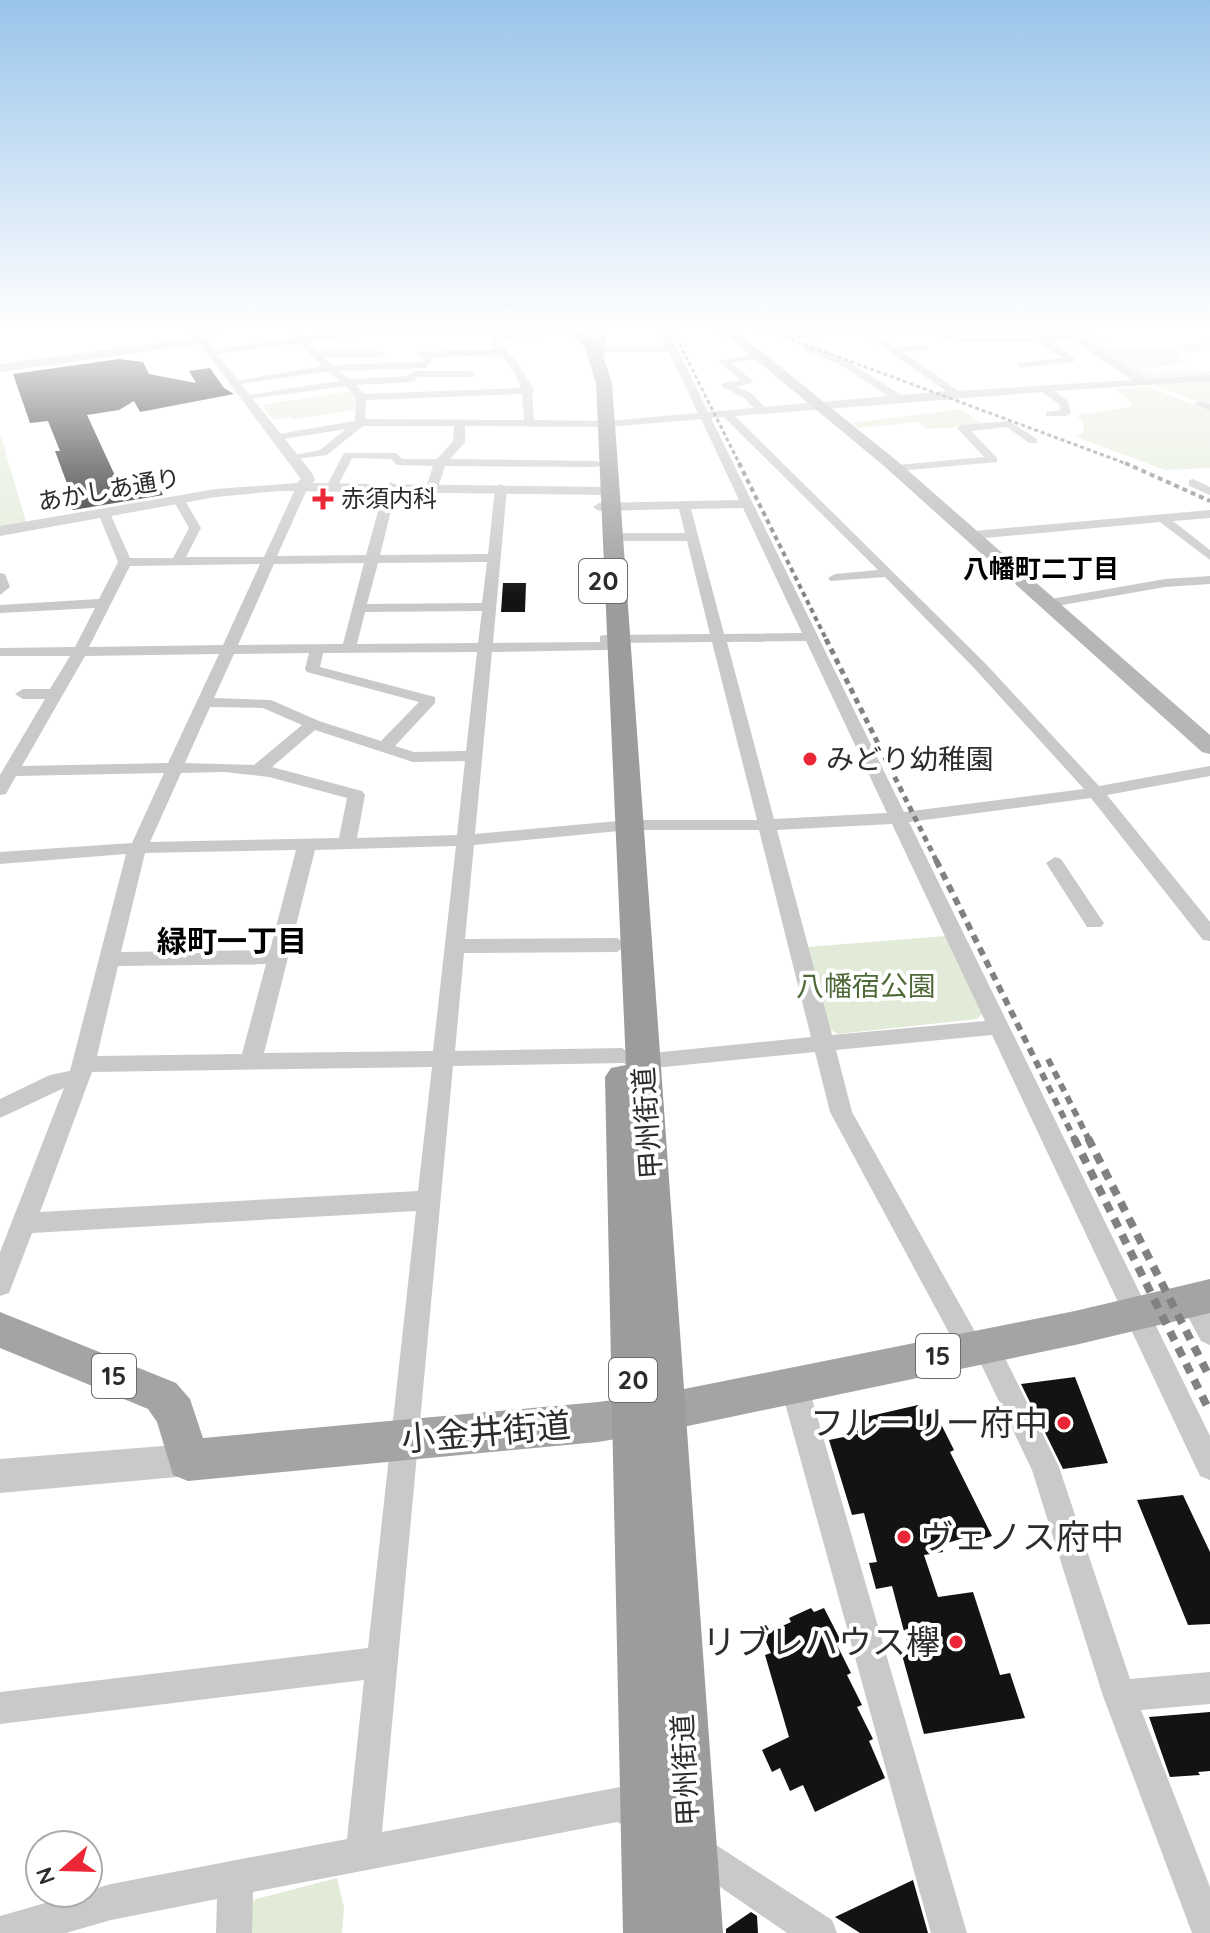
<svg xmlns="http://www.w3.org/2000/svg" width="1210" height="1933" viewBox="0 0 1210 1933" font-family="Quicksand,'Noto Sans JP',sans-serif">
  <rect width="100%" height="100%" fill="#fff"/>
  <path fill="#e2ebd8" d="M937,325H1030L1042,333C1006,334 970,347 937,325Z
    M1062,325H1072L1114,349L1210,343V351L1174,353L1187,363L1141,369L1146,373L1210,371V377L1142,378L1073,334L1064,333L1070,331Z
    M1210,378V407L1146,382Z
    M1148,387L1210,411V468L1165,470L1074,436L1083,434L1084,425L1077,415L1130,407L1132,403L1114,389Z
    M350,391L356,397L355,410L292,420L290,417L273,420L262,405Z
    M961,409L984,425L927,429L918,422L859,428L852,423Z
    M0,433L26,522L0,526Z
    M946,936L983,1013L977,1019L838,1034L829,1029L807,947Z
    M337,1878L344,1907L342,1933H252V1903L256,1899Z"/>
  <path fill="#131313" d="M119,359L143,362L149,374L196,383L189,371L210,368L224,388L234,394L140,412L134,401L119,410L87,415L117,480L153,475L163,495L73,510L65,489H69L55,451H60L48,421L30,423L13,374Z
    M503,583H526L525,612H501Z
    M1075,1377L1108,1463L1063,1469L1021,1384Z
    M918,1405L923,1416L935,1412L954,1450L950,1452L992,1536L976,1541L973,1535L941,1545L943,1552L924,1555L938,1597L973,1592L1000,1675L1010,1673L1025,1718L924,1734L902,1655L910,1654L892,1586L876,1589L869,1563L877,1562L864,1513L852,1515L829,1440L858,1434L853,1420Z
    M1183,1495L1210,1552V1624L1188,1625L1137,1500Z
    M811,1608L814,1612L824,1608L841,1641L836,1643L851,1673L847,1675L862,1705L857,1707L873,1739L869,1741L885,1778L815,1812L803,1785L790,1791L780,1768L772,1772L762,1750L789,1737L765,1655L771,1653L763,1635L791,1622L789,1618Z
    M1210,1712V1771L1198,1772L1200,1775L1170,1777L1149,1717Z
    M913,1880L928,1933H860L835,1917Z
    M751,1912L757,1916L758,1933H726V1929Z"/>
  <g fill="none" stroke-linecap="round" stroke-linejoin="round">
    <path fill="#c9c9c9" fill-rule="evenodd" d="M215,325H239L196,333L191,330Z
      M285,325H294L304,337L397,325L483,326L488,329L483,332L397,331L308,342L316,351H380L385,354L380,357H322L332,365L422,362L424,357L417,356V352L496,349L491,343L494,341L489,340V336L568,329L565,334L497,340L516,361L535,391L532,393L534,420L607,421L698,413L669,352H600L595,349L600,346H666L657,325H666L708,412L754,408L743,397L722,387V383L740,380L718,361L761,353L764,358L731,363L754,382L737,387L751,393L765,407L888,396L838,363L803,350L806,345L844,359L901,395L946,391L863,333L796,338L791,335L896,325H935L956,336L1003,338L1075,334L1145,379L1210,375V381L1054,391L1068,401L1071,413L1066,416H1046V412L1060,410L1059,404L1042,392L735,416L984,662L1099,786L1210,766V776L1107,795L1210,922V941L1203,940L1091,798L909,822L1210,1436V1480L1200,1476L992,1035L836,1050L852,1112L978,1337L986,1334L995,1338L1059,1467L1130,1679L1210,1672V1704L1141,1710L1210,1887V1933H1192L1103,1696L1032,1470L978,1358L971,1361L962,1357L830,1112L815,1052L634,1070L624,1063L453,1066L382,1832L620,1787L654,1805L659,1817L654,1829L642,1834L617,1822L253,1892L252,1933H216L217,1899L111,1920L66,1933H0V1916L111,1884L347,1839L364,1680L0,1724V1692L368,1648L416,1211L32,1233L9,1293L0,1296V1252L64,1088L0,1118V1099L50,1075L70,1071L126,854L0,864V852L132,843L164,773L16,776L6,794L0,795V775L45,699H23L15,694L23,689H50L70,656H0V648L75,647L95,608L0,613V605L99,599L118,562L98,513L104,509L110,513L130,558H173L189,528L173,500L179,496L183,497L201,528L186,557H264L297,485L303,481L309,485L277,556L366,555L385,486L391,482L397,486L380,555L488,554L495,488L501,484L507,488L493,643L600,642V636L605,635L710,634L687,541H613L607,537L613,533H685L679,509L599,511L593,507L599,503L739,500L701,419L607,427L465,426V442L450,459L597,461L603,464L597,467L445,466L438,487L432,491L426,487L433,466L397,465L391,459L352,458L337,488H329L327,485L344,453H396L402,459H437L453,441L454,426H363L327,455L289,460V456L320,450L346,429L277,440L273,439V435L355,421L356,397L346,386L243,400V396L247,395L340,381L328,371L235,385L230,382L322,366L299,343L212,354L207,351L295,338ZM927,328L954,342H1038L1062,358L1017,363L1020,368L1074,362V358L1050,341L1073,340L1132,380L958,391L903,352L928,349V345L897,348L874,332ZM501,355L514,371L521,388L364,394L356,385L413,382L418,377H471L476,374L471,371H413L408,376L350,379L339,371L426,368L434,357ZM522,394L524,420L365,419L366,400ZM724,417L878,570L835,574L828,578L830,581L885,577L974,668L1084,789L904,812L711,418ZM743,508L802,633L724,634L691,509ZM487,562L482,603L367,604L378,563ZM364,563L343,644L238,645L274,564ZM260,564L223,645L89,647L130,566ZM482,611L478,643L357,644L365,612ZM806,641L887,813L774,819L727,642ZM712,642L757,820H629L475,834L492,652L606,650L611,649V643ZM477,652L466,751L414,752L395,746L435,703V697L320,667L323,653ZM309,653L305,669L307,672L419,702L381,741L319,721L271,700L214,698L234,654ZM219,654L168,763L22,766L85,656ZM210,707L263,708L302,725L254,765L185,763ZM315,730L413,762L465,761L457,835L357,838L365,795L362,791L272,767ZM224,772L269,777L347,798L339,838L150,842L181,773ZM892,824L985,1021L832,1035L777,830ZM629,830H759L811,1037L632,1055L622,1048L455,1051L464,953L617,952L627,945L617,938L465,939L474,845ZM456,846L433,1051L264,1053L315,850ZM296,850L270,950L121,952L145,853ZM266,964L242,1054L97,1056L118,966ZM432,1067L418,1191L40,1212L92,1072Z
      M1199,401L1210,404V411L1194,404Z
      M1009,421L1037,439V443H1029L1007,427L971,431L997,458V462L897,471L891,468L897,465L984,457L957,428L962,425Z
      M1193,479L1210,487V495L1189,486V480Z
      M1210,510V518L1173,521L1210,550V560L1160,522L974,539L968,535L974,531Z
      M0,573L5,574L10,587L0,595Z
      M1210,576V584L1165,587L1051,607L1044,603L1051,599L1165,579Z
      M1055,857L1061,859L1101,919L1104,923L1101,927H1087L1046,863Z
      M1192,1289L1201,1292L1210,1308V1345L1201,1341L1179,1300L1183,1292Z
      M794,1372L804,1376L808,1385L967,1933H931L780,1385L784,1376Z
      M696,1832L832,1920L837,1933H787L684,1862L678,1850L684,1838Z"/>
    <path fill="#c9c9c9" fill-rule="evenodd" d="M194,325L312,473L315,480L313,483L610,487L617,491L610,495L278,491L216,497L0,536V526L216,489L297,483L301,479L200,344L0,372V364L196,338L189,328Z
      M188,1444L200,1448L205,1460L200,1472L188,1476L0,1493V1459Z"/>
    <path fill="#b6b6b6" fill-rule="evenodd" d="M591,325H603L607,349L602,359L597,360L590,356L593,349Z
      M714,325H728L896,460L1210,735V754L1202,752L884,466Z"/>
    <path fill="#a4a4a4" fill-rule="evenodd" d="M1210,1279V1313L1075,1345L664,1431L598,1442L188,1481L173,1475L157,1422L148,1409L0,1348V1312L176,1383L190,1399L203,1438L598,1402L664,1393L1075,1311Z"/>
    <path fill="#9c9c9c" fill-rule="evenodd" d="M563,325H578L600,347L612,383L723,1933H623L605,1077L611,1068L626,1065L596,383L585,348Z"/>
    <path stroke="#818181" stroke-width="3" stroke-dasharray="4 3" stroke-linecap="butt" d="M670,325L740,465
      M752,325L1130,465"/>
    <path stroke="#818181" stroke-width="4" stroke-dasharray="5 4" stroke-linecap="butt" d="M739,463L827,641
      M1125,463L1210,501"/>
    <path stroke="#818181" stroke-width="5" stroke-dasharray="6 5" stroke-linecap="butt" d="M826,639L937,862"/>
    <path stroke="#818181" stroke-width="6" stroke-dasharray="8 6" stroke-linecap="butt" d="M936,860L1075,1140
      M1048,1059L1089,1140"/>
    <path stroke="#818181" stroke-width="8" stroke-dasharray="10 8" stroke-linecap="butt" d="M1074,1138L1210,1412
      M1088,1138L1210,1378"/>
  </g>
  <linearGradient id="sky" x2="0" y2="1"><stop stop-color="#99c4ea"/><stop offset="0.55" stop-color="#fff"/><stop offset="1" stop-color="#fff" stop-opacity="0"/></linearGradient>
  <rect width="1210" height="595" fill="url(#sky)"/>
  <g fill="#eb2636" stroke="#fff" stroke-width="3">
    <path d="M319 487h8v8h8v8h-8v8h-8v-8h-8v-8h8z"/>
    <circle cx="810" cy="759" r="8"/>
    <circle cx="1064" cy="1423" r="8"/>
    <circle cx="904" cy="1537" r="8"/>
    <circle cx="956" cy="1642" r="8"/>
  </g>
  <g text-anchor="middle" stroke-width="8" stroke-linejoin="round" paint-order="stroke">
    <g font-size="24" fill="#2c2c2c" stroke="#fff">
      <text transform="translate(109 490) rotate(-10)" y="8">あかしあ通り</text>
    </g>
    <g font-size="24" fill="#2c2c2c" stroke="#fff" text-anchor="start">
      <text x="341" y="507">赤須内科</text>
    </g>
    <g font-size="26" font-weight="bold" fill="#000" stroke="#fff">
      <text x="1041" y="578">八幡町二丁目</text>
    </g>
    <g fill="#fff" stroke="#6b6b6b" stroke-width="2">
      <rect x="579" y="559" width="48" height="44" rx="6"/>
      <rect x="916" y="1334" width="44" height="44" rx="6"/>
      <rect x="92" y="1354" width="44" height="44" rx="6"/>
      <rect x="609" y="1358" width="48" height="44" rx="6"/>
    </g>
    <g font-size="26" font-weight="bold" fill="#2c2c2c">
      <text x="603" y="590">20</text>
      <text x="938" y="1365">15</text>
      <text x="114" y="1385">15</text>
      <text x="633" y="1389">20</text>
    </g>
    <g font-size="28" fill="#2c2c2c" stroke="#fff" text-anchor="start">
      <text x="826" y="769">みどり幼稚園</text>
    </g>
    <g font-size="28" fill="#4f6938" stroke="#fff">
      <text x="866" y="996">八幡宿公園</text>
    </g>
    <g font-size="28" fill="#2c2c2c" stroke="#fff">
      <text transform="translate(647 1123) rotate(-94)" y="10">甲州街道</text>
      <text transform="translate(685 1770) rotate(-93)" y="10">甲州街道</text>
    </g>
    <g font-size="30" font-weight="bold" fill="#000" stroke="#fff">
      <text x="232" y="952">緑町一丁目</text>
    </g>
    <g font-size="34" fill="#2c2c2c" stroke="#fff" text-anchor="end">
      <text x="1048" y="1435">フルーリー府中</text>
      <text x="920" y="1549" text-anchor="start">ヴェノス府中</text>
      <text x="940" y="1654">リブレハウス欅</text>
    </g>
    <g font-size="34" fill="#2c2c2c" stroke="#fff">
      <text transform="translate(486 1432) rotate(-5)" y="12">小金井街道</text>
    </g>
  </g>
  <g transform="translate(64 1869) rotate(250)"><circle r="38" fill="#ffffff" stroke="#ababab" stroke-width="2"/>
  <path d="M0-6L14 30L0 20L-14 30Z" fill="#eb2636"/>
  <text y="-12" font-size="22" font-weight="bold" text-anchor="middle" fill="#2c2c2c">N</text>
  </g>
</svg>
